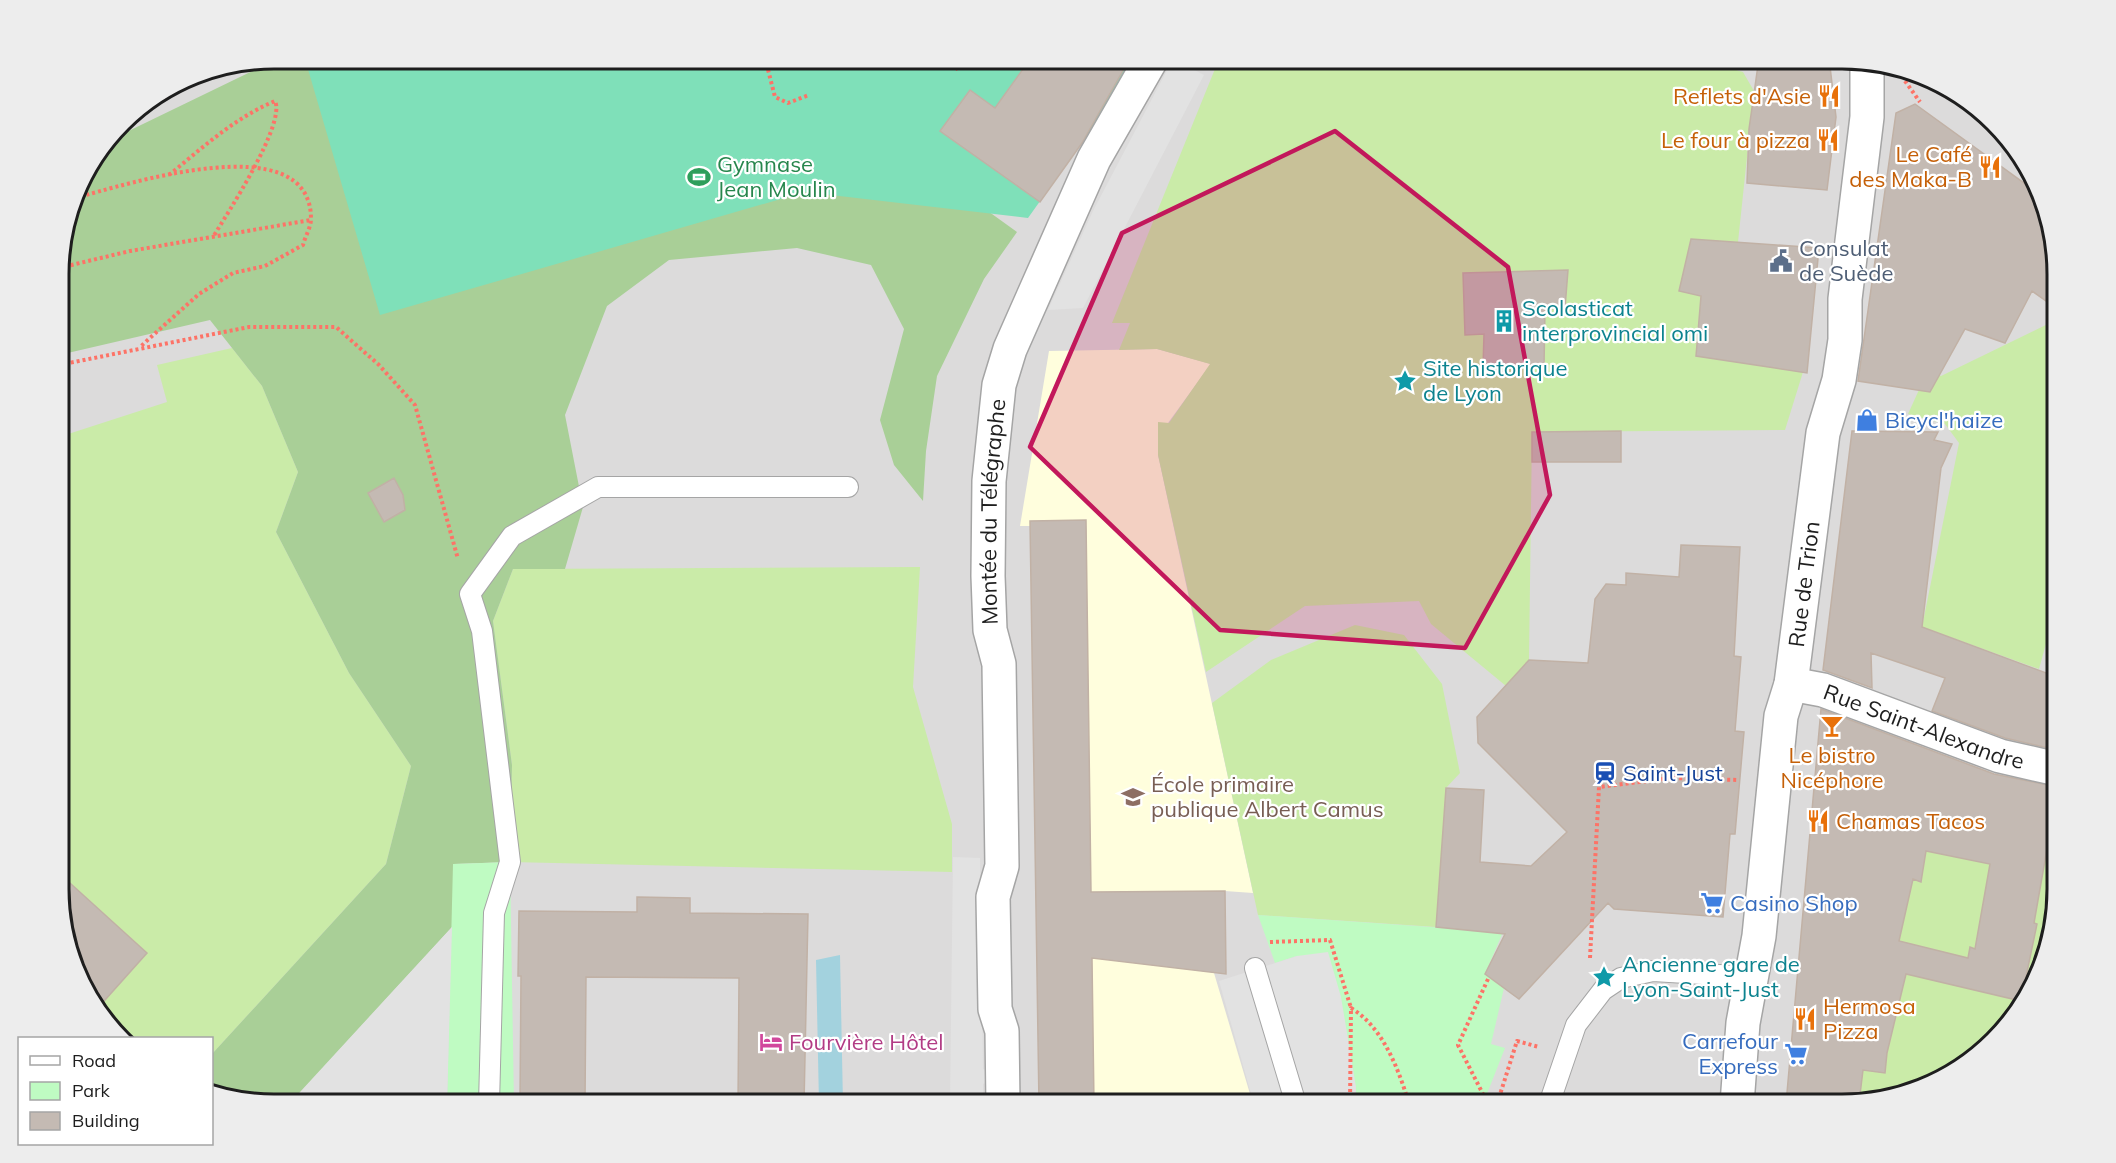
<svg xmlns="http://www.w3.org/2000/svg" width="2116" height="1163" viewBox="0 0 2116 1163" font-family="Mulish,sans-serif">
  <rect width="100%" height="100%" fill="#efebe3"/>
  <path fill="#dcdbdb" d="M274,58L1842,59L1938,81L2021,154L2056,246L2057,889L2035,985L1961,1068L1856,1104H274L212,1090V1038H129L95,1009L60,917L59,260L81,179L132,112L192,75Z"/>
  <path fill="#fffedd" d="M1157,349L1211,364L1168,423H1158V455L1253,893L1225,891L1226,972L1214,973L1253,1104H1039L1030,526H1020L1049,351Z"/>
  <path fill="#caeba8" d="M1219,59H1724L1722,66L1743,72L1754,91L1738,242L1691,239L1679,291L1701,296L1696,356L1803,372L1785,430L1532,432L1529,660L1506,686L1431,624L1419,601L1305,606L1206,672L1158,455V422L1169,423L1210,364L1157,349L1119,350L1130,323H1112Z
    M2056,320L2057,604L2039,669L1922,627L1959,443L1945,424L1908,414L1928,370L1941,376Z
    M232,348L262,386L298,472L276,532L349,673L411,766L386,864L212,1054V1038H129L96,1010L147,953L60,874L59,437L167,402L157,365Z
    M920,567L913,687L952,824V872L510,862L512,765L493,621L513,569Z
    M1355,625L1404,635L1442,684L1460,773L1446,788L1436,927L1258,915L1212,703L1271,660Z
    M2051,826L2057,828V889L2035,985L1961,1068L1859,1103L1863,1070L1899,941L1909,878L1928,832Z"/>
  <path fill="#a9cf97" d="M446,58L867,124L1017,232L984,279L937,376L926,451L923,501L894,465L880,420L904,329L871,265L797,248L669,260L607,306L565,415L583,507L565,569H513L493,621L512,765L510,862L454,864L452,927L290,1104H274L212,1090V1054L386,864L411,766L349,673L276,532L298,472L262,386L210,320L59,355V260L81,179L110,140L277,59Z"/>
  <path fill="#bffbc2" d="M510,862L514,1104H447L453,864Z
    M1258,915L1503,932L1485,974L1504,988L1491,1044L1505,1048L1483,1104H1355L1356,1087L1297,956L1275,963Z"/>
  <path fill="#7fe0b9" d="M305,59H1135L1110,103L1028,218L805,192L380,315Z"/>
  <path fill="#e2e2e2" d="M1173,59L1204,75L1083,308L1048,310L1093,211Z
    M953,857L980,858L983,1069L1003,1076L983,1084V1104H950Z
    M452,927L447,1104H289L392,992Z
    M1328,952L1341,997L1356,1087L1355,1104H1254L1219,981L1297,956Z"/>
  <path fill="#a3d2de" d="M840,955L843,1104H819L816,960Z"/>
  <path fill="#c4bab3" stroke="#c1b1a5" stroke-width="1.5" fill-rule="evenodd" d="M1031,58H1130L1082,143L1040,202L940,131L970,90L995,108Z
    M1759,58H1829L1836,117L1827,190L1747,183L1749,129Z
    M1915,104L2035,191L2056,246V308L2032,291L2005,343L1965,329L1930,392L1858,381L1896,113Z
    M1691,239L1819,248L1807,373L1696,356L1701,296L1679,291Z
    M1568,270L1565,308L1545,309L1544,367L1483,368L1484,334L1465,335L1463,273Z
    M1621,431V462H1532V432Z
    M1852,431L1938,432L1934,440L1952,444L1941,468L1922,627L2057,677V750L2005,738L1932,711L1945,678L1871,653L1872,688L1823,670Z
    M394,478L403,495L405,510L384,522L368,493Z
    M1086,520L1091,892L1225,891L1226,974L1092,958L1094,1104H1039L1030,521Z
    M1681,545L1740,547L1734,656L1741,657L1735,731L1744,732L1735,834H1730L1723,917L1614,909L1608,903L1519,999L1485,974L1505,934L1436,927L1446,788L1484,790L1480,862L1531,866L1567,832L1478,743L1477,717L1529,660L1588,663L1595,599L1606,584L1626,585V573L1679,577Z
    M1821,709L1994,774L2057,787V828L2051,826L2034,923L2037,924L2021,1001L1906,974L1887,1053L1885,1073L1863,1070L1859,1103L1856,1104H1786ZM1926,851L1990,864L1975,949L1970,947L1968,958L1899,941L1913,879L1921,882Z
    M60,874L147,953L96,1010L60,917Z
    M637,897L690,898V913L808,914L804,1104H738L739,978L586,977L585,1104H520L521,976H518L519,911L637,912Z"/>
  <g fill="none" stroke-linecap="round" stroke-linejoin="round">
    <g stroke="#a5a5a5" stroke-width="22">
      <path id="service" d="M1255,968L1296,1104
        M489,1104L494,913L510,862L482,631L470,594L512,536L598,487H848
        M1549,1104L1576,1025L1603,990L1621,978L1653,971L1752,977"/>
    </g>
    <g stroke="#a5a5a5" stroke-width="36">
      <g id="minor">
        <path id="s1" d="M1791,684L1823,690L2000,756L2057,769"/>
        <path id="s2" d="M1003,1104L1002,1031L995,1009L993,897L1002,866L999,664L990,630L988,576L989,481L999,385L1010,349L1094,159L1152,58"/>
        <path id="s3" d="M1737,1104L1743,1023L1759,936L1781,716L1791,684L1823,433L1839,380L1845,340V299L1867,117V64"/>
      </g>
    </g>
    <path stroke="#fd7367" stroke-width="4" stroke-dasharray="3 3" stroke-linecap="butt" d="M765,58L775,97L788,103L809,95
      M952,58L958,70
      M1905,81L1920,102
      M169,175C202,148 236,117 275,101C286,124 227,214 213,237
      M75,198C125,185 311,124 311,219C311,227 305,237 303,245L265,266L233,273L199,294L140,347
      M59,268L130,251L311,220
      M59,365L249,327H336L379,365L415,405L458,559
      M1270,942L1330,940L1351,1008
      M1590,958L1599,787L1672,778L1738,780
      M1488,979L1458,1045L1488,1104
      M1350,1104L1351,1008C1383,1027 1399,1070 1409,1104
      M1497,1104L1517,1041L1539,1047"/>
    <use href="#service" stroke="#fff" stroke-width="20"/>
    <use href="#minor" stroke="#fff" stroke-width="33"/>
  </g>
  <path fill="#c2185b" fill-opacity="0.2" stroke="#c2185b" stroke-width="4.5" stroke-linejoin="round" d="M1335,131L1508,267L1550,495L1465,648L1220,630L1030,447L1122,233Z"/>
  <defs>
    <g id="restaurant-bare" transform="scale(1.8)"><path d="M-5-6h1v4h1v-4h1v4h1v-4h1v5L-1.5 .5V6h-2V.5L-5-1ZM5-6V6H3V1.5H1.5Q1.5-4 5-6Z" fill="#e8710a" stroke="#fff" stroke-width="2.5" paint-order="stroke"/></g>
    <g id="stadium-bare" transform="scale(1.8)"><path d="M0-5a6.5 5 0 1 0 0 10a6.5 5 0 1 0 0-10ZM-3.5-1.8h7v3.6h-7Z" fill="#2e9e5b" stroke="#fff" stroke-width="2.5" paint-order="stroke"/></g>
    <g id="civic-bare" transform="scale(1.8)"><path d="M-.6-6.5H3V-4.5H.6V-3L4-1V1h2V6H-6V1h2V-1L-.6-3ZM-1.2 2.5V6h2.4V2.5Z" fill="#5c6f8a" stroke="#fff" stroke-width="2.5" paint-order="stroke"/></g>
    <g id="building-bare" transform="scale(1.8)"><path d="M-4-6H4V6H1V3H-1V6H-4ZM-2.5-4.3h1.7v1.8h-1.7ZM.8-4.3h1.7v1.8H.8ZM-2.5-1h1.7V.8h-1.7ZM.8-1h1.7V.8H.8Z" fill="#0f9aa8" stroke="#fff" stroke-width="2.5" paint-order="stroke"/></g>
    <g id="sight-bare" transform="scale(1.8)"><path d="M0-6L1.8-2.2L6-1.7L2.9 1.2L3.7 5.4L0 3.3L-3.7 5.4L-2.9 1.2L-6-1.7L-1.8-2.2Z" fill="#0f9aa8" stroke="#fff" stroke-width="2.5" paint-order="stroke"/></g>
    <g id="shop-bare" transform="scale(1.8)"><path d="M-5-2.5h2.3a2.7 3.5 0 0 1 5.4 0H5L5.5 6h-11ZM-1.5-2.5h3a1.5 2.3 0 0 0-3 0Z" fill="#3f7fe0" stroke="#fff" stroke-width="2.5" paint-order="stroke"/></g>
    <g id="bar-bare" transform="scale(1.8)"><path d="M-6-5H6L.8 .8V4.5H3.5V6h-7V4.5H-.8V.8Z" fill="#e8710a" stroke="#fff" stroke-width="2.5" paint-order="stroke"/></g>
    <g id="station-bare" transform="scale(1.8)"><path d="M-3-6H3Q5-6 5-4V2Q5 4 3 4L4.5 6H3L1.5 4h-3L-3 6H-4.5L-3 4Q-5 4-5 2V-4Q-5-6-3-6ZM-3.5-4v3h7v-3ZM-3.5 1v1.5H-2V1ZM2 1v1.5H3.5V1Z" fill="#1a4fb4" stroke="#fff" stroke-width="2.5" paint-order="stroke"/></g>
    <g id="school-bare" transform="scale(1.8)"><path d="M0-5L7-2L0 1L-7-2ZM-4 1L0 2.5L4 1V4Q0 6-4 4Z" fill="#8d6e63" stroke="#fff" stroke-width="2.5" paint-order="stroke"/></g>
    <g id="supermarket-bare" transform="scale(1.8)"><path d="M-6-5.5h2.5l.6 2H6L4.5 2H-2.5L-4.4-4H-6ZM-1.5 3.2a1.3 1.3 0 1 0 .1 0ZM3 3.2a1.3 1.3 0 1 0 .1 0Z" fill="#3f7fe0" stroke="#fff" stroke-width="2.5" paint-order="stroke"/></g>
    <g id="hotel-bare" transform="scale(1.8)"><path d="M-6-4.5h1.5V1H6V5H4.5V3h-9V5H-6ZM-4 0a1.8 1.8 0 1 1 3.6 0ZM.5 0V-2.5h3Q6-2.5 6 0Z" fill="#d1479c" stroke="#fff" stroke-width="2.5" paint-order="stroke"/></g>
  </defs>
  <g fill-rule="evenodd">
    <use href="#restaurant-bare" x="1829" y="96"/>
    <use href="#restaurant-bare" x="1828" y="140"/>
    <use href="#restaurant-bare" x="1990" y="167"/>
    <use href="#stadium-bare" x="699" y="177"/>
    <use href="#civic-bare" x="1781" y="261"/>
    <use href="#building-bare" x="1504" y="321"/>
    <use href="#sight-bare" x="1405" y="381"/>
    <use href="#shop-bare" x="1867" y="420"/>
    <use href="#bar-bare" x="1832" y="726"/>
    <use href="#station-bare" x="1605" y="773"/>
    <use href="#school-bare" x="1133" y="797"/>
    <use href="#restaurant-bare" x="1818" y="821"/>
    <use href="#supermarket-bare" x="1712" y="903"/>
    <use href="#sight-bare" x="1604" y="977"/>
    <use href="#restaurant-bare" x="1805" y="1019"/>
    <use href="#hotel-bare" x="771" y="1042"/>
    <use href="#supermarket-bare" x="1796" y="1054"/>
  </g>
  <g text-anchor="middle" stroke-width="4.5" stroke-linejoin="round" paint-order="stroke">
    <g font-size="22" fill="#c56008" stroke="#fff" text-anchor="end">
      <text x="1811" y="104">Reflets d'Asie</text>
      <text x="1810" y="148">Le four à pizza</text>
      <text x="1972" y="162">Le Café<tspan x="1972" dy="25">des Maka-B</tspan></text>
      <text x="1832" y="763" text-anchor="middle">Le bistro<tspan x="1832" dy="25">Nicéphore</tspan></text>
      <text x="1836" y="829" text-anchor="start">Chamas Tacos</text>
      <text x="1823" y="1014" text-anchor="start">Hermosa<tspan x="1823" dy="25">Pizza</tspan></text>
    </g>
    <g font-size="22" fill="#27864d" stroke="#fff" text-anchor="start">
      <text x="717" y="172">Gymnase<tspan x="717" dy="25">Jean Moulin</tspan></text>
    </g>
    <g font-size="22" fill="#4e5e75" stroke="#fff" text-anchor="start">
      <text x="1799" y="256">Consulat<tspan x="1799" dy="25">de Suède</tspan></text>
    </g>
    <g font-size="22" fill="#0d838f" stroke="#fff" text-anchor="start">
      <text x="1522" y="316">Scolasticat<tspan x="1522" dy="25">interprovincial omi</tspan></text>
      <text x="1423" y="376">Site historique<tspan x="1423" dy="25">de Lyon</tspan></text>
      <text x="1622" y="972">Ancienne gare de<tspan x="1622" dy="25">Lyon-Saint-Just</tspan></text>
    </g>
    <g font-size="22" fill="#366cbe" stroke="#fff" text-anchor="start">
      <text x="1885" y="428">Bicycl'haize</text>
      <text x="1730" y="911">Casino Shop</text>
      <text x="1778" y="1049" text-anchor="end">Carrefour<tspan x="1778" dy="25">Express</tspan></text>
    </g>
    <g font-size="22" fill="#1e1e1e" stroke="#fff">
      <text dy="8" stroke="none"><textPath href="#s2" startOffset="596">Montée du Télégraphe</textPath></text>
      <text dy="8" stroke="none"><textPath href="#s3" startOffset="525">Rue de Trion</textPath></text>
      <text dy="8" stroke="none"><textPath href="#s1" startOffset="140">Rue Saint-Alexandre</textPath></text>
    </g>
    <g font-size="22" fill="#164399" stroke="#fff" text-anchor="start">
      <text x="1623" y="781">Saint-Just</text>
    </g>
    <g font-size="22" fill="#785e54" stroke="#fff" text-anchor="start">
      <text x="1151" y="792">École primaire<tspan x="1151" dy="25">publique Albert Camus</tspan></text>
    </g>
    <g font-size="22" fill="#b23c85" stroke="#fff" text-anchor="start">
      <text x="789" y="1050">Fourvière Hôtel</text>
    </g>
  </g>
  <path d="M0 0H2116V1163H0ZM274 69H1842A205 205 0 0 1 2047 274V889A205 205 0 0 1 1842 1094H274A205 205 0 0 1 69 889V274A205 205 0 0 1 274 69Z" fill="#ededed" fill-rule="evenodd"/>
  <path fill="none" stroke="#1e1e1e" stroke-width="3" d="M274 69H1842A205 205 0 0 1 2047 274V889A205 205 0 0 1 1842 1094H274A205 205 0 0 1 69 889V274A205 205 0 0 1 274 69Z"/>
  <rect x="18" y="1037" width="195" height="108" fill="#ffffff" stroke="#a5a5a5" stroke-width="1.5"/>
  <rect x="30" y="1056" width="30" height="9" fill="#ffffff" stroke="#a5a5a5" stroke-width="1.5"/>
  <text x="72" y="1067" font-size="18" fill="#1e1e1e">Road</text>
  <rect x="30" y="1082" width="30" height="18" fill="#bffbc2" stroke="#a5a5a5" stroke-width="1.5"/>
  <text x="72" y="1097" font-size="18" fill="#1e1e1e">Park</text>
  <rect x="30" y="1112" width="30" height="18" fill="#c4bab3" stroke="#a5a5a5" stroke-width="1.5"/>
  <text x="72" y="1127" font-size="18" fill="#1e1e1e">Building</text>
</svg>
